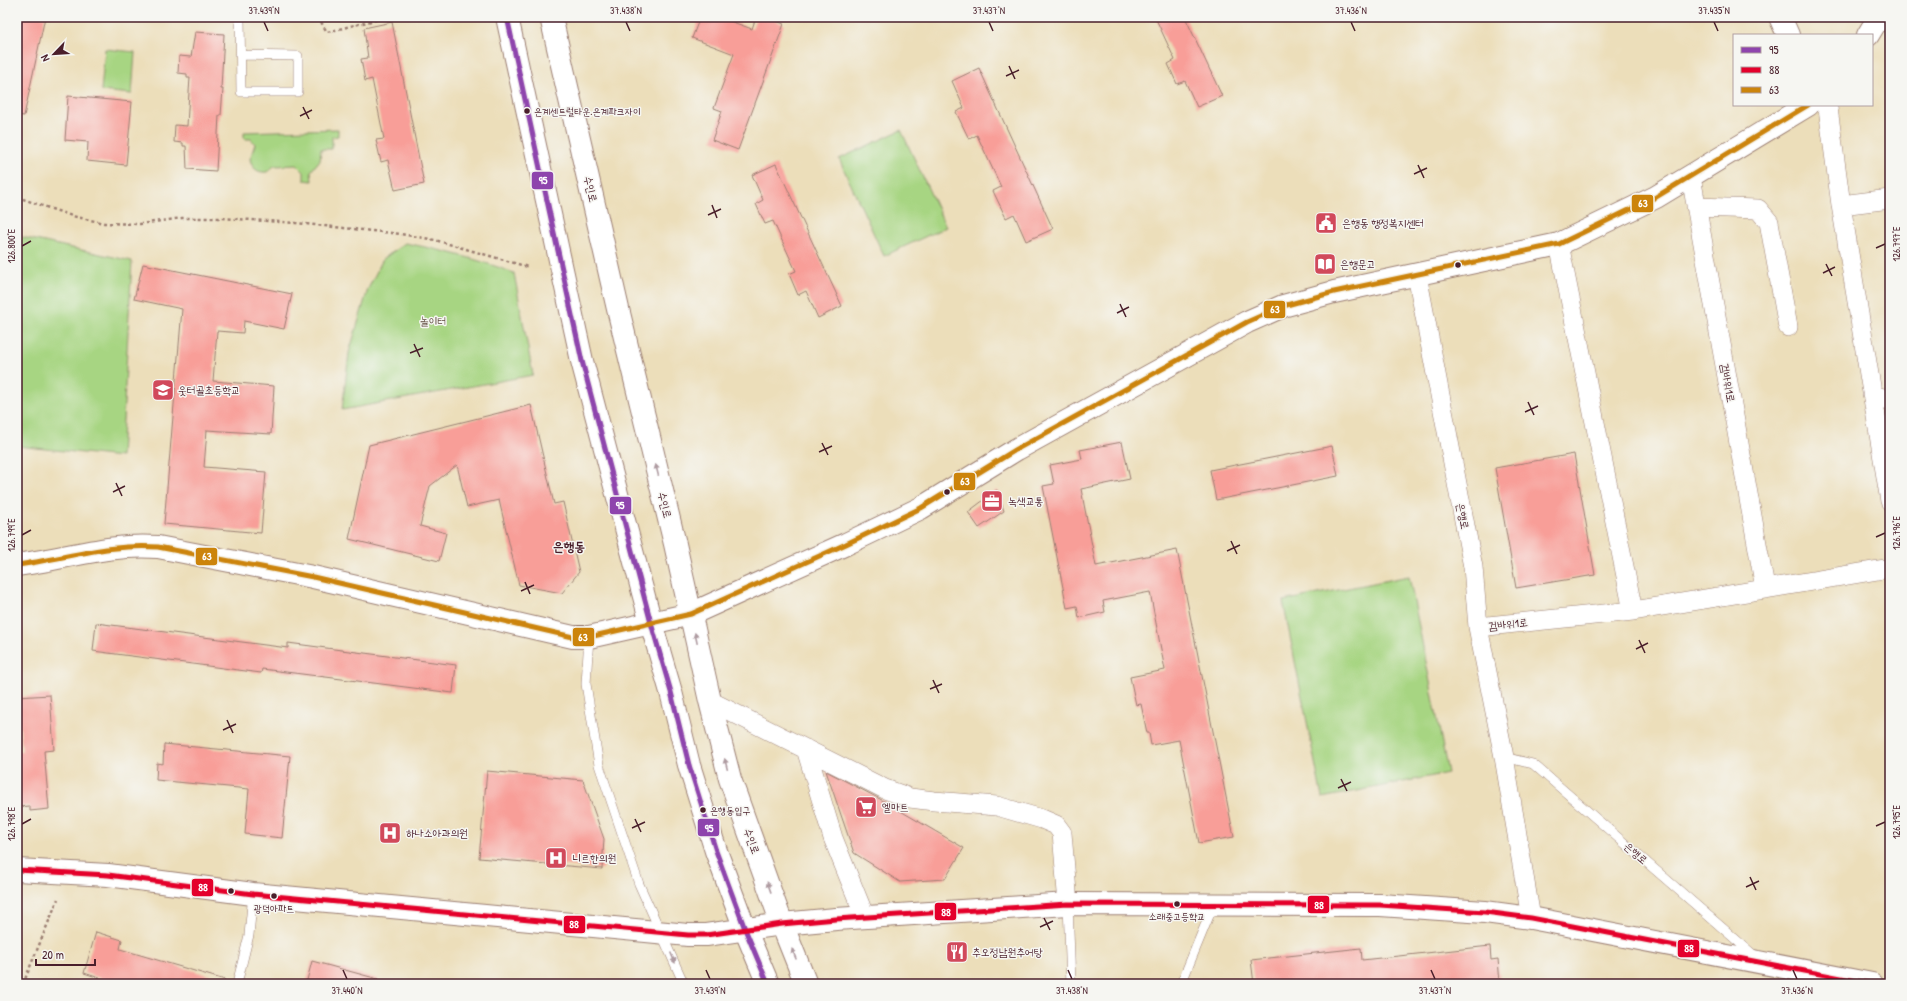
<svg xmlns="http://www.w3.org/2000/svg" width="1907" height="1001" viewBox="0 0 1907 1001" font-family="'Patrick Hand','Poor Story',sans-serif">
  <rect width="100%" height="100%" fill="#f6f6f2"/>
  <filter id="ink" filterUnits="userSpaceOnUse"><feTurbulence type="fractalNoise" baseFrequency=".025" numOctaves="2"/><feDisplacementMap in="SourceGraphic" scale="8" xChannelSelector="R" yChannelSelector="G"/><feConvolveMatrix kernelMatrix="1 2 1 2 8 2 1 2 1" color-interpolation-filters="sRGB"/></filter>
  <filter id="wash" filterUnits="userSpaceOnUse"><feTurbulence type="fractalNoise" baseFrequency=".012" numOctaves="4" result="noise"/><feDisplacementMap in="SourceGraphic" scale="16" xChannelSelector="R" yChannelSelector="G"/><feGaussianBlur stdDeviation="0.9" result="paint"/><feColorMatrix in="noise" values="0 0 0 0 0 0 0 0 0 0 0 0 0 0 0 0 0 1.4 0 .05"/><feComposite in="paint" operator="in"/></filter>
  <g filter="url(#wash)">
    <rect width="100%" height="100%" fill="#ecdeba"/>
    <path fill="#a7d582" stroke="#787a56" d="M105,49L135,52L132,94L101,91Z
      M338,129V136L332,137V149H321L320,160L311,171L312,181L304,180V172L297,165L274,166L267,172C257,173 252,168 250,159L255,144L251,139H244V132Z
      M901,130L946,227L884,256L839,159Z
      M17,236L132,261L121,457L17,446Z
      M405,243C442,250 478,259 514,273L533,375L342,410L349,353L368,289L383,259Z
      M1409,576L1448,773L1322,798L1283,601Z"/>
    <g id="blocks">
      <path fill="#f89e98" d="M17,17H45L24,116L17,115Z
        M700,17H719L752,29L756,17H766L784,24L738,150L712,140L722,111L714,108L734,54L692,38Z
        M1155,17H1185L1222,96L1197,107L1185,81L1177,84L1168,64L1175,60Z
        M392,22L424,184L395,190L388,160L381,162L376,140L384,139L372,79L365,81L361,59L368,58L364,28Z
        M195,32L224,34L221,89H223L221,115H219L216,171L187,169L186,146H183V143L174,142L175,125L187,126L189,92L190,78H187V74L178,73L179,56L191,57Z
        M979,68L1053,229L1026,241L1014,214L1006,218L993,191L1001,187L977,135L969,139L956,112L964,108L952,81Z
        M68,96L132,102L126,165L87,161L88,142L65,140Z
        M776,164L842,306L818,318L806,291L798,295L789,274L796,271L773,221L765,224L756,204L763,200L752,175Z
        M143,264L292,294L284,329L244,321L243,333L217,331L213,381L274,386L271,434L207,430L204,467L266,472L261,533L164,524L182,309L134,299Z
        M531,405L554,504L563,502L579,572L562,593L519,585L499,500L467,507L457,465L430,486L420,526L446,533L439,561L349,539L369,445Z
        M1122,442L1130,479L1081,489L1096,566L1177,550L1234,837L1199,843L1179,740L1151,745L1149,733H1147L1141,704L1136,705L1130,677L1165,670L1150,592L1103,601L1105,612L1079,618L1077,606L1067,608L1043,486L1054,484L1050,465L1082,459L1080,450Z
        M1332,446L1338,476L1216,500L1210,470Z
        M1574,454L1595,575L1516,588L1495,468Z
        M997,490L1004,511L979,528L968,512Z
        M96,623L288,648V643L456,665L453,693L262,669L261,673L93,651Z
        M50,695L54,750L44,751L49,809L30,811V806L18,807L17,752L22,751L17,697Z
        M164,744L290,756L282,838L245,834L249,789L156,780L157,763L163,764Z
        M487,771L583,780L604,839L602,869L479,858Z
        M826,771L880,799L964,848L945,879L900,882L854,853Z
        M96,932L122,940L120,949L225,980V984H108L109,981L84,973Z
        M1490,946L1491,960L1498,959L1500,984H1254L1251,960L1361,948L1362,960Z
        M312,961L378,979L377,984H306Z"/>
    </g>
  </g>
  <g filter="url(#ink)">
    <use href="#blocks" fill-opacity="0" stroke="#9b7e72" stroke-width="1"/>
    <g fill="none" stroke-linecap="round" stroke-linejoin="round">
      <g stroke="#9b7e72" stroke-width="10">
        <path id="lane" d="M240,17L241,92H298V56L240,55
          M589,637L586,684L599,765L639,884L684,984
          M1504,757L1533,764L1756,957
          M1068,904L1071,984
          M237,984L249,935L253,894
          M1181,984L1213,906"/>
      </g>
      <g stroke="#9b7e72" stroke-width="20">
        <path id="street" d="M1825,105L1828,108L1841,205L1890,501
          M1691,177L1765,588
          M1841,205L1890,199
          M1696,207L1758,209L1769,222L1788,327
          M1559,244L1633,611
          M1417,275L1473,567L1478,627L1504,757L1531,918
          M1872,395L1890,400
          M1478,627L1633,611L1890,568
          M710,701L885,789L910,798L934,801L997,806L1042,819L1056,825L1062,833L1068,904
          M806,749L833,838L865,917"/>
      </g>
      <g stroke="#9b7e72" stroke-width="24">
        <path id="secondary" d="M1780,17L1788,35
          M1868,35L1879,17
          M17,565C64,559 110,543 158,547L313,577L573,637H589L691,614L846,544L921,508L1017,449L1247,322L1283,306L1334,292L1559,244L1656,197L1808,105
          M17,870L108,875L253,894L688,935H706L782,924L836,919L1068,904L1380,905L1485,912L1531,918L1872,984"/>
      </g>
      <g stroke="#9b7e72" stroke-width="24">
        <path id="primary" d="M507,17L582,361L651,623L671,692L689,765L716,851L745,929L768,984
          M551,17L618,309L675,544L710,701L730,779L782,924L806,984"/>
      </g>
      <path stroke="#9b7e72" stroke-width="2.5" stroke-dasharray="3 3" stroke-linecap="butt" d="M91,17H206
        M318,17L327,32L387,17
        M17,197L72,216L104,223L140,224L182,218H222L296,223L401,234L435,240L528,267
        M23,984L58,899"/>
      <use href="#lane" stroke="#fff" stroke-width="9"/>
      <use href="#street" stroke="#fff" stroke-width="19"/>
      <use href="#secondary" stroke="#fff" stroke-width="22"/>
      <use href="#primary" stroke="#fff" stroke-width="22"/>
      <g stroke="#f6f6f2" stroke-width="8">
        <path id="bus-1" d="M507,17L582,361L651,623L671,692L689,765L716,851L745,929L768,984"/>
      </g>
      <g stroke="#f6f6f2" stroke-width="8">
        <path id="bus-2" d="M17,870L108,875L253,894L688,935H706L782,924L836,919L1068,904L1380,905L1485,912L1531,918L1872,984"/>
      </g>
      <g stroke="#f6f6f2" stroke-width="8">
        <path id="bus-3" d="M17,565C64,559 110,543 158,547L313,577L573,637H589L691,614L846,544L921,508L1017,449L1247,322L1283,306L1334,292L1559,244L1656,197L1808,105"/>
      </g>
      <use href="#bus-1" stroke="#8e44ad" stroke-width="5"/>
      <use href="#bus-2" stroke="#e4002b" stroke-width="5"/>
      <use href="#bus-3" stroke="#cc840b" stroke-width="5"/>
    </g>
    <defs><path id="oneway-solid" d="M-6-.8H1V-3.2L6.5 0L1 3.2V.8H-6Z"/></defs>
    <g fill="#ae9aa0">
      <use href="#oneway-solid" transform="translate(657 470) rotate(-104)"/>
      <use href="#oneway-solid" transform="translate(696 638) rotate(-102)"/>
      <use href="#oneway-solid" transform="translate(726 764) rotate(-104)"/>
      <use href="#oneway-solid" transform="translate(769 887) rotate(-110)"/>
      <use href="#oneway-solid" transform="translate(794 954) rotate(-112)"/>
      <use href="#oneway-solid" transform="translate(673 958) rotate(67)"/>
    </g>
  </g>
  <path fill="none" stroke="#4a1f2b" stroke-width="1.5" d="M264,22L268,31M626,22L630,31M989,22L993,31M1351,22L1355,31M1714,22L1718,31M1009,66L1015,79M1006,76L1019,70M303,107L309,119M300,116L312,110M1418,165L1424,178M1414,174L1427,168M712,205L717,218M708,215L721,209M22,246L31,241M1876,248L1885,244M1826,264L1832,276M1823,273L1835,267M1120,304L1126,317M1117,313L1129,307M414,344L420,357M410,353L423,348M1528,402L1534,415M1525,412L1538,406M822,443L828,455M819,452L832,446M116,483L122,496M113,492L125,486M22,535L31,530M1876,537L1885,533M1231,541L1237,554M1227,551L1240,545M525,582L530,594M521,591L534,585M1639,640L1645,653M1636,649L1648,643M933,680L939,693M930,689L942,684M227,720L233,733M223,730L236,724M1341,779L1347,791M1338,788L1351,782M635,819L641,832M22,824L31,819M1876,826L1885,822M632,828L645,822M1750,877L1756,890M1746,887L1759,881M1044,918L1050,930M1040,927L1053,921M343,970L347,979M706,970L710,979M1068,970L1072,979M1431,970L1435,979M1793,970L1797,979"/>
  <defs>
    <g id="civic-square" transform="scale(1.15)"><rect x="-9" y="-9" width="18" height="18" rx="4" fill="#d1495b" stroke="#f6f6f2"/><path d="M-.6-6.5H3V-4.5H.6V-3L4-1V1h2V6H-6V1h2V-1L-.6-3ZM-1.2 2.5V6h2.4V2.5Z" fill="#fff"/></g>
    <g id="library-square" transform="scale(1.15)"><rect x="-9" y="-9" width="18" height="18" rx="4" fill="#d1495b" stroke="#f6f6f2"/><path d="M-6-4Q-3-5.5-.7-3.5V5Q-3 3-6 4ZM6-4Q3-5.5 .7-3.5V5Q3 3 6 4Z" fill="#fff"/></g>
    <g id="school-square" transform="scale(1.15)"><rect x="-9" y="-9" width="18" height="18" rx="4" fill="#d1495b" stroke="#f6f6f2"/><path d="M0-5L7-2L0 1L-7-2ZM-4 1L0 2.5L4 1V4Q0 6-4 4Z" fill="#fff"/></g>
    <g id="office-square" transform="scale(1.15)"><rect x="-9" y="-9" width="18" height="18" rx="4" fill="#d1495b" stroke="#f6f6f2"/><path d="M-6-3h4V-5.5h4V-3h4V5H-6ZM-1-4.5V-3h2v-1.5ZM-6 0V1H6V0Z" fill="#fff"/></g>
    <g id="supermarket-square" transform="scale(1.15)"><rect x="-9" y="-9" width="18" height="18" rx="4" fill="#d1495b" stroke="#f6f6f2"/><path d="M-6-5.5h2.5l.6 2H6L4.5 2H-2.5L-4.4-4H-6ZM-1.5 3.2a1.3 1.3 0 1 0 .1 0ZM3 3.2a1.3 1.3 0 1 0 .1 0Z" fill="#fff"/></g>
    <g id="hospital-square" transform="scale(1.15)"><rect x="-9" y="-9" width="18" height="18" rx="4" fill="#d1495b" stroke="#f6f6f2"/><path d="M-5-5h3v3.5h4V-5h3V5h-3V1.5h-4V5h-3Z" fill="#fff"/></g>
    <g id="restaurant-square" transform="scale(1.15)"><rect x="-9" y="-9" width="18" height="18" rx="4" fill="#d1495b" stroke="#f6f6f2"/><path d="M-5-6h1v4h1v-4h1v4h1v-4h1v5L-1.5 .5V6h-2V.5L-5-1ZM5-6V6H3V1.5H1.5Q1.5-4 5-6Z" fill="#fff"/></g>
  </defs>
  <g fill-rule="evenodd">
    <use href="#civic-square" x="1326" y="223"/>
    <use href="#library-square" x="1325" y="264"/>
    <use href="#school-square" x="163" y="390"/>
    <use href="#office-square" x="992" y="501"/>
    <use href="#supermarket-square" x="866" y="807"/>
    <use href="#hospital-square" x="390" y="833"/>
    <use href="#hospital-square" x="556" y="858"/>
    <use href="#restaurant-square" x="957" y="952"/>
  </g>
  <g fill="#4a1f2b" stroke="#f6f6f2" stroke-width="1.5">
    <circle cx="527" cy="111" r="3.5"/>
    <circle cx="1458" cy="265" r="3.5"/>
    <circle cx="947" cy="492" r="3.5"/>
    <circle cx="703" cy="810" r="3.5"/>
    <circle cx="231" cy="891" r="3.5"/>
    <circle cx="274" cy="896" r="3.5"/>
    <circle cx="1177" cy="904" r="3.5"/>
  </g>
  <g text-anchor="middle" stroke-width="3" stroke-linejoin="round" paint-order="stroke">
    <g font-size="10" fill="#4a1f2b" stroke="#f6f6f2" text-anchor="start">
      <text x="534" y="115">은계센트럴타운.은계파크자이</text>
      <text x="710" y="814">은행동입구</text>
      <text x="274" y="912" text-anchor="middle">광덕아파트</text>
      <text x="1177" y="920" text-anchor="middle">소래중고등학교</text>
    </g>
    <g font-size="11" fill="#4a1f2b" stroke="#f6f6f2">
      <text transform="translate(591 189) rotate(77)" y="4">수인로</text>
      <text transform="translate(1728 383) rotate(80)" y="4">검바위1로</text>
      <text transform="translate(665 505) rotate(76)" y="4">수인로</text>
      <text transform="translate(1463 516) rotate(79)" y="4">은행로</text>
      <text transform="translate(1508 624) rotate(-6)" y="4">검바위1로</text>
      <text transform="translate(752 841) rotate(70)" y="4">수인로</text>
      <text transform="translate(1636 853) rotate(41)" y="4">은행로</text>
    </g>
    <g font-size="11" fill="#4a1f2b" stroke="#f6f6f2" text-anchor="start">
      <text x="1342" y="227">은행동 행정복지센터</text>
      <text x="1340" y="268">은행문고</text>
      <text x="178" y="394">웃터골초등학교</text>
      <text x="1008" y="505">녹색교통</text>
      <text x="882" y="811">엘마트</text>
      <text x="406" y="837">하나소아과의원</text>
      <text x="572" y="862">니르한의원</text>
      <text x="972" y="956">추오정남원추어탕</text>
    </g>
    <g font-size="11" fill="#614c41" stroke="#f6f6f2">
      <text x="433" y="325">놀이터</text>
    </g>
    <g font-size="13" font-weight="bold" fill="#4a1f2b" stroke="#f6f6f2">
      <text x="569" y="551">은행동</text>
    </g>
  </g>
  <g stroke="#f6f6f2" stroke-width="1.5">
    <rect x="531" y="171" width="23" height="19" rx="4" fill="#8e44ad"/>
    <rect x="1631" y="194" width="23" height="19" rx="4" fill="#cc840b"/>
    <rect x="1263" y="300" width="23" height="19" rx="4" fill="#cc840b"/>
    <rect x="953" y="472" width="23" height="19" rx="4" fill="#cc840b"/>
    <rect x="609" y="496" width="23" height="19" rx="4" fill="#8e44ad"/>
    <rect x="195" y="547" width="23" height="19" rx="4" fill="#cc840b"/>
    <rect x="572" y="627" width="23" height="20" rx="4" fill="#cc840b"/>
    <rect x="697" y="818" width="23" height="19" rx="4" fill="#8e44ad"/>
    <rect x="191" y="878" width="23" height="19" rx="4" fill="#e4002b"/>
    <rect x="1307" y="895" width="23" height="19" rx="4" fill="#e4002b"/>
    <rect x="934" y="902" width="23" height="19" rx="4" fill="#e4002b"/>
    <rect x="563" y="915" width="23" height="19" rx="4" fill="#e4002b"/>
    <rect x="1677" y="939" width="23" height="19" rx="4" fill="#e4002b"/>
  </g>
  <g font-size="11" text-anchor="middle" font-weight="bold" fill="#fff">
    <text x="543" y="184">95</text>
    <text x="1643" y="207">63</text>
    <text x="1275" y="313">63</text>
    <text x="965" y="485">63</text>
    <text x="620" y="509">95</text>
    <text x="207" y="560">63</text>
    <text x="583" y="641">63</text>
    <text x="709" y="832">95</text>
    <text x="203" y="891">88</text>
    <text x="1319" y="909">88</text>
    <text x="946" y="916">88</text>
    <text x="574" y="928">88</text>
    <text x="1689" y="952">88</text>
  </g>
  <rect width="1907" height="1001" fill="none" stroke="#f6f6f2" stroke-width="44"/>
  <rect x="1733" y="34" width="140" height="72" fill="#f6f6f2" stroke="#b1a0a2"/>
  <rect x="1741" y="47" width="20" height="6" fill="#8e44ad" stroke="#b1a0a2"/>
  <text x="1769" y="54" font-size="12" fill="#4a1f2b">95</text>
  <rect x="1741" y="67" width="20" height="6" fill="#e4002b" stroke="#b1a0a2"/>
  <text x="1769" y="74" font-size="12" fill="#4a1f2b">88</text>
  <rect x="1741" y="87" width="20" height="6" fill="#cc840b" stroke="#b1a0a2"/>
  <text x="1769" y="94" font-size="12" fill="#4a1f2b">63</text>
  <g transform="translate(54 54) rotate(245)" stroke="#f6f6f2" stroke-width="3" paint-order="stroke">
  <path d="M0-3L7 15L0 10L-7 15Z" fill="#4a1f2b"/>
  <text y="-6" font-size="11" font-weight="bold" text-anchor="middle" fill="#4a1f2b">N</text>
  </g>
  <path d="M36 959v6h59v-6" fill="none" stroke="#4a1f2b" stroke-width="2"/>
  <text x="42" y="959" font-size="12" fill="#4a1f2b" stroke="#f6f6f2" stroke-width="3" paint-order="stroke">20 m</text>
  <rect x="22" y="22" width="1863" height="957" fill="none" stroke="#4a1f2b" stroke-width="1.5"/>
  <g font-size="10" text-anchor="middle" fill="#4a1f2b">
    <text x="264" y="14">37.439°N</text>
    <text x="626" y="14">37.438°N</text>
    <text x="989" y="14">37.437°N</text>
    <text x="1351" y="14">37.436°N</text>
    <text x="1714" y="14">37.435°N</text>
    <text transform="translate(1896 244) rotate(-90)" y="4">126.797°E</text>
    <text transform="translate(11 246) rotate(-90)" y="4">126.800°E</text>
    <text transform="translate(1896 533) rotate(-90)" y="4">126.796°E</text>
    <text transform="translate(11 535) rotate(-90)" y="4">126.799°E</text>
    <text transform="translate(1896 822) rotate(-90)" y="4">126.795°E</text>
    <text transform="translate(11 824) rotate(-90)" y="4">126.798°E</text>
    <text x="347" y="994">37.440°N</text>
    <text x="710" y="994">37.439°N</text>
    <text x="1072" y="994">37.438°N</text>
    <text x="1435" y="994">37.437°N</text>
    <text x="1797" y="994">37.436°N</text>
  </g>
</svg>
